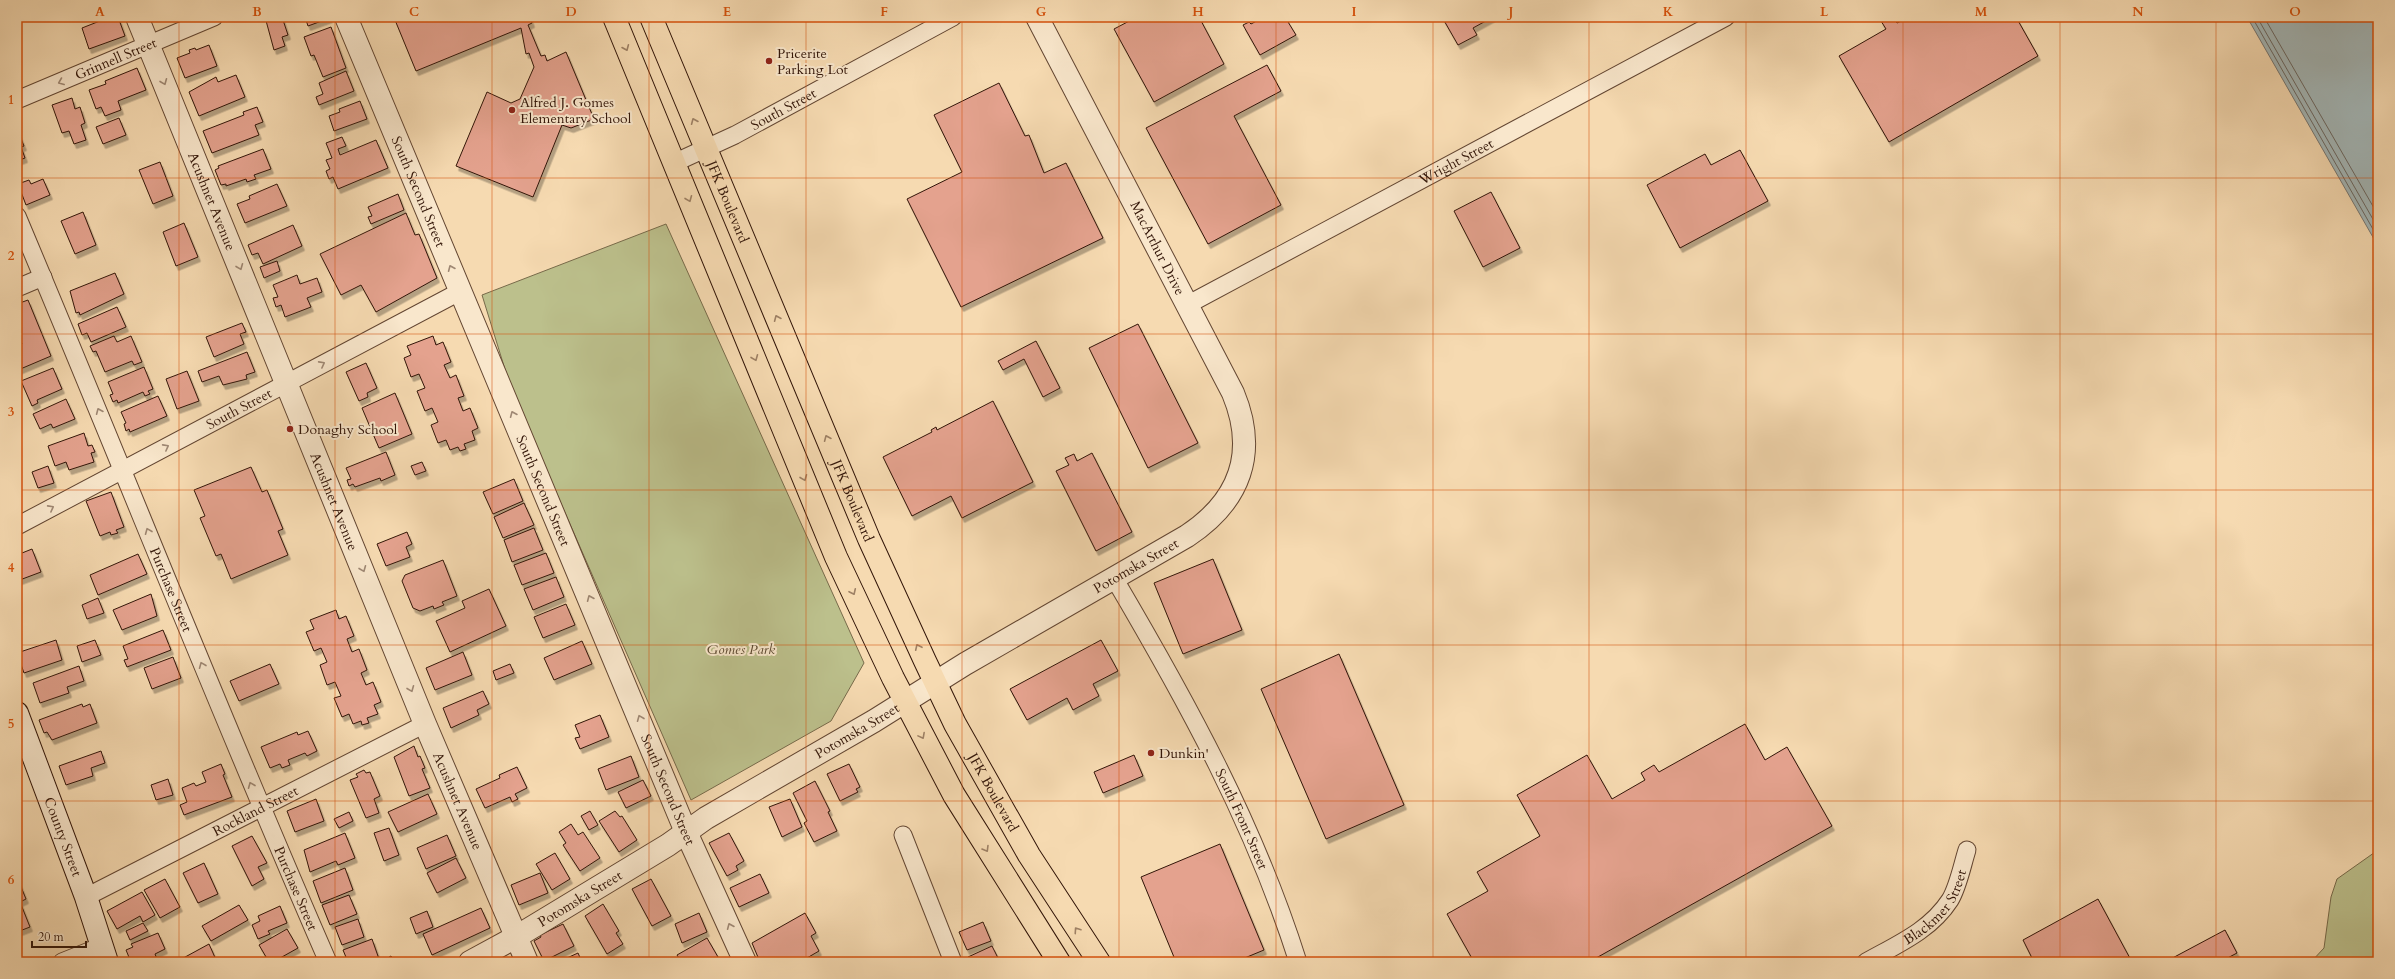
<svg xmlns="http://www.w3.org/2000/svg" width="2395" height="979" viewBox="0 0 2395 979" font-family="Cardo,serif">
  <defs>
    <filter id="shadow"><feDropShadow dx="2.5" dy="4.5" stdDeviation="0" flood-color="#0004"/></filter>
  </defs>
  <rect width="100%" height="100%" fill="#f6dab1"/>
  <filter id="stains"><feTurbulence type="fractalNoise" baseFrequency=".005" numOctaves="4"/><feColorMatrix values="0 0 0 0 .2 0 0 0 0 .09 0 0 0 0 .02 0 0 0 .5 -.17"/></filter>
  <radialGradient id="worn" r=".72"><stop offset=".6" stop-color="#630" stop-opacity="0"/><stop offset="1" stop-color="#630" stop-opacity=".3"/></radialGradient>
  <path fill="#bcc08c" stroke="#776a4a" d="M666,224L864,663L831,721L691,800L512,392L482,295Z
    M2378,850L2374,874L2378,887V962H2311L2324,948L2331,897L2337,879Z"/>
  <path fill="#a3b7b8" stroke="#767672" d="M2247,17H2378V246Z
    M2378,854V887L2374,874Z"/>
  <g fill="none" stroke-linecap="round" stroke-linejoin="round">
    <path stroke="#6a6660" stroke-width="1" d="M2252,17L2378,238
      M2257,17L2378,228
      M2264,17L2378,215"/>
  </g>
  <path fill="#e4a28e" stroke="#321508" filter="url(#shadow)" d="M110,17H118L125,36L89,49L82,28Z
    M265,17H282L288,35L282,37L285,46L274,50Z
    M305,17H329L330,18L308,26Z
    M530,17L532,23L528,25L541,56L545,55L547,61L566,52L594,119L571,128L562,125L533,197L456,166L487,92L511,103L520,99L534,67L529,53L526,54L521,28L416,71L395,20L400,17Z
    M1137,17H1199L1224,64L1154,102L1114,29Z
    M1264,17H1285L1296,35L1260,55L1243,25L1249,22L1251,24Z
    M1442,17H1493L1473,28L1477,35L1458,45Z
    M1893,17L1897,23L1909,17H2016L2038,56L1889,142L1839,56L1886,29L1881,21L1883,17Z
    M331,27L346,68L323,77L314,55L311,56L304,37Z
    M209,45L217,66L185,78L177,58L190,53L189,50L195,48L196,50Z
    M1267,65L1281,91L1234,116L1281,205L1208,244L1146,128Z
    M137,68L146,90L118,101L121,110L105,116L101,107L96,109L89,90L106,84L105,81Z
    M346,71L354,91L319,105L316,97L323,94L319,83Z
    M236,75L245,97L199,116L189,92L216,77L218,82Z
    M999,83L1025,136L1029,135L1044,173L1066,163L1103,238L961,307L907,199L962,172L934,115Z
    M72,98L75,109L80,107L85,123L81,125L86,140L74,144L69,131L62,133L52,105Z
    M360,101L367,119L334,131L329,116L340,112L339,109Z
    M257,107L263,122L255,125L259,135L212,153L203,131L244,115L243,112Z
    M119,118L126,135L103,144L96,127Z
    M17,129L24,146L21,147L25,158L17,161Z
    M342,137L346,146L338,149L340,155L376,140L388,168L338,189L333,177L329,179L326,171L330,169L326,160L332,158L326,143Z
    M263,149L271,169L254,175L256,179L247,182L246,179L226,186V184L221,185L215,170L219,168L218,166Z
    M1740,150L1768,201L1680,248L1647,185L1705,154L1711,165Z
    M160,162L173,196L153,204L139,170Z
    M43,179L50,195L26,205L18,184L29,180L31,184Z
    M277,184L287,206L245,223L237,204L250,199L249,196Z
    M1491,192L1520,248L1483,267L1454,211Z
    M398,194L404,210L371,224L368,217L372,216L368,207Z
    M83,212L96,245L75,254L61,221Z
    M406,213L415,235L419,234L437,278L376,312L361,285L341,295L320,254Z
    M184,223L198,257L176,266L163,232Z
    M293,225L302,246L263,264L258,253L252,255L248,245Z
    M277,261L280,271L264,278L260,267Z
    M115,273L124,294L80,315L79,312L76,313L70,291Z
    M297,275L300,284L317,278L322,292L307,298L311,307L285,317L281,305L276,307L273,298L278,297L273,285Z
    M28,300L51,356L18,370L17,346L22,344L17,333V304Z
    M117,307L126,327L91,342L87,333L82,335L78,324Z
    M242,323L246,332L240,334L244,344L214,357L206,337Z
    M1138,324L1198,443L1148,468L1089,348Z
    M114,336L117,342L131,336L142,362L134,365L132,361L105,372L96,351L93,352L90,346Z
    M433,336L436,345L443,342L451,362L444,365L450,378L456,375L464,396L458,398L463,411L470,408L478,428L472,431L475,440L464,444L466,449L460,451L458,447L450,450L446,440L438,443L431,425L438,422L432,408L425,411L417,391L425,388L419,374L411,377L404,358L411,355L407,346Z
    M1036,341L1060,388L1043,397L1024,359L1003,370L998,361Z
    M247,352L255,372L246,375L247,379L223,385L219,376L202,382L198,371Z
    M366,363L377,388L367,393L368,397L359,401L346,372Z
    M144,367L153,389L148,391L150,394L145,396L143,392L118,403L117,400L113,402L110,395L113,394L108,382Z
    M53,368L62,389L37,400L38,403L32,406L21,381Z
    M187,371L199,401L177,409L166,379Z
    M395,393L412,434L379,448L362,408Z
    M158,396L167,416L130,432L129,429L126,431L124,424L126,423L121,412Z
    M66,399L75,419L53,428L51,424L40,429L33,414Z
    M993,401L1033,482L962,518L951,496L912,516L883,457L932,432L931,430L936,427L937,430Z
    M84,433L88,446L92,445L95,452L91,453L94,462L69,470L66,462L55,466L48,446Z
    M386,452L395,475L381,481L380,478L355,487L353,484L349,486L347,480L351,479L346,468Z
    M1092,453L1132,532L1096,551L1056,471L1069,465L1065,458L1074,454L1077,461Z
    M422,462L426,471L415,475L411,466Z
    M48,466L54,483L38,488L32,472Z
    M251,467L262,492L267,490L283,529L278,531L288,555L231,579L221,554L216,556L200,518L205,516L194,490Z
    M514,479L523,501L493,514L483,492Z
    M111,492L124,527L116,530L118,533L111,535L110,532L100,536L86,501Z
    M524,503L534,525L503,538L494,517Z
    M534,528L543,550L512,562L504,540Z
    M407,532L412,544L406,547L410,557L386,566L377,544Z
    M32,549L41,572L17,581V555Z
    M546,553L554,573L522,585L514,565Z
    M138,554L147,574L98,595L90,575Z
    M1213,559L1242,630L1183,654L1154,583Z
    M443,560L457,596L442,602L444,605L434,609L433,606L420,611L413,608L402,581L405,575Z
    M556,577L564,597L533,610L524,589Z
    M489,589L506,626L450,652L436,621L465,608L462,601Z
    M151,594L157,616L122,630L113,610Z
    M98,598L104,613L87,619L82,605Z
    M566,604L575,625L543,638L534,617Z
    M336,610L339,619L346,616L354,636L347,639L352,652L359,649L367,670L361,673L366,685L373,682L381,702L374,705L378,714L367,718L369,723L362,725L361,721L353,724L349,714L342,717L334,698L341,696L335,682L327,685L320,665L327,662L321,648L314,651L306,632L314,629L310,620Z
    M163,630L171,650L127,667L124,660L128,659L123,646Z
    M56,640L62,660L24,673L17,653Z
    M95,640L101,655L82,662L77,646Z
    M1101,640L1118,671L1093,684L1099,696L1073,710L1067,698L1027,720L1010,689Z
    M582,641L592,664L554,680L544,658Z
    M463,652L472,675L435,690L426,668Z
    M1339,654L1404,805L1326,839L1261,689Z
    M173,657L181,678L152,689L144,668Z
    M270,664L279,684L239,701L230,681Z
    M510,664L514,673L496,680L493,671Z
    M79,666L84,681L67,687L69,693L40,703L33,683Z
    M483,691L489,704L477,710L479,715L451,728L443,708Z
    M82,704L83,707L90,704L97,723L52,740L47,732L44,733L39,720Z
    M600,715L609,737L580,749L575,738L580,737L575,725Z
    M1745,724L1765,760L1787,747L1832,826L1589,962H1474L1447,914L1488,891L1477,872L1540,836L1517,795L1587,755L1612,799L1645,780L1641,773L1654,765L1659,772Z
    M308,731L317,751L307,756L305,753L288,760L290,765L282,768L280,764L270,768L261,747L297,732L298,735Z
    M414,746L418,757L420,756L425,768L422,769L430,788L409,796L394,757Z
    M101,751L105,763L91,768L93,776L66,785L59,766Z
    M1134,755L1143,776L1103,793L1094,772Z
    M631,756L639,777L606,790L598,769Z
    M221,764L225,774L223,775L232,797L184,815L180,805L187,802L182,788L194,783L196,786L206,782L202,772Z
    M849,764L860,787L856,789L858,792L840,801L827,774Z
    M517,767L527,788L515,794L518,799L512,802L510,797L485,808L476,789L500,778L499,775Z
    M364,770L366,773L370,772L380,796L374,799L379,813L366,818L350,780L358,777L356,774Z
    M168,779L173,795L156,800L151,785Z
    M643,780L651,796L626,808L618,792Z
    M815,781L830,811L828,812L837,831L814,842L804,823L807,821L793,793Z
    M428,794L437,814L398,832L388,812Z
    M316,799L324,821L295,832L287,811Z
    M790,799L802,827L782,837L769,807Z
    M590,811L598,825L589,830L581,816Z
    M615,811L620,817L622,816L637,840L619,852L599,821Z
    M349,812L353,821L339,828L334,819Z
    M571,824L578,835L583,832L600,858L580,871L563,845L566,843L559,832Z
    M389,828L399,855L384,861L374,833Z
    M345,833L355,858L338,865L336,861L310,872L304,850Z
    M729,833L744,861L736,866L738,870L727,876L709,843Z
    M447,835L456,856L426,869L417,848Z
    M252,836L267,863L258,867L264,879L252,886L232,846Z
    M1220,844L1264,950L1235,962H1176L1141,877Z
    M555,853L570,879L552,890L536,864Z
    M456,858L466,878L437,893L427,873Z
    M204,863L218,894L198,903L183,873Z
    M345,868L353,890L321,903L313,881Z
    M540,873L548,893L519,905L511,885Z
    M760,874L769,893L739,907L730,888Z
    M165,879L180,907L160,918L144,890Z
    M651,879L671,916L652,926L632,889Z
    M19,882L26,899L20,902L30,927L17,932V883Z
    M142,892L155,915L143,922L140,916L117,929L107,911Z
    M349,895L357,914L330,925L322,905Z
    M2098,899L2132,962H2034L2023,940Z
    M603,904L619,931L616,933L623,944L607,954L585,916Z
    M239,905L248,920L211,941L202,926Z
    M280,906L287,923L268,931L270,934L258,939L252,925L260,921L258,916Z
    M481,908L490,928L432,955L423,934Z
    M427,911L433,927L416,934L410,918Z
    M699,913L707,932L682,943L675,924Z
    M805,913L816,933L811,936L819,951L800,962H760L752,943Z
    M358,919L364,937L342,945L335,927Z
    M983,922L991,941L967,950L959,932Z
    M143,923L148,931L130,940L126,931Z
    M563,924L574,946L544,961L534,941L541,937L540,935Z
    M287,929L298,948L273,962H269L259,945Z
    M2225,930L2237,953L2220,962H2165Z
    M158,933L165,949L155,954L157,959L149,962H131L126,950L133,947L131,944Z
    M707,938L718,957L710,962H681L677,955Z
    M372,939L379,959L371,962H348L343,950Z
    M209,944L217,962H176Z
    M992,946L1000,962H970L968,957Z
    M578,953L582,962H558Z
    M391,956L395,962H381Z"/>
  <g fill="none" stroke-linecap="round" stroke-linejoin="round">
    <g stroke="#634632" stroke-width="19">
      <g id="minor">
        <path id="s1" d="M17,100L214,17"/>
        <path id="s2" d="M674,163L735,135L953,17"/>
        <path id="s3" d="M17,216C122,465 220,715 328,962"/>
        <path d="M17,288L43,277"/>
        <path id="s4" d="M1187,305L1726,17"/>
        <path id="s5" d="M17,526L461,291"/>
        <path id="s6" d="M1114,578C1187,702 1254,823 1298,962"/>
        <path d="M903,835L953,962"/>
        <path id="s7" d="M86,897L425,724"/>
        <path d="M62,962L102,946"/>
        <path id="s8" d="M1866,962C1896,945 1930,931 1950,900C1958,887 1962,866 1967,850"/>
      </g>
    </g>
    <g stroke="#634632" stroke-width="24">
      <g id="tertiary">
        <path id="s9" d="M137,17L425,724L527,962"/>
        <path id="s10" d="M346,17L686,832L745,962"/>
        <path id="s11" d="M470,962L516,937L668,845L706,818L874,721L965,664L1187,536C1240,501 1258,453 1233,393L1037,17"/>
      </g>
    </g>
    <g stroke="#321508" stroke-width="24">
      <g id="secondary">
        <path id="s12" d="M17,713L86,897L107,962"/>
      </g>
    </g>
    <g stroke="#321508" stroke-width="24">
      <g id="primary">
        <path d="M614,17L836,557L893,678L954,795L1059,962"/>
        <path id="s13" d="M651,17L869,539L925,661L955,724L1029,855L1099,962"/>
      </g>
    </g>
    <use href="#minor" stroke="#f9e7cc" stroke-width="17"/>
    <use href="#tertiary" stroke="#f9e7cc" stroke-width="22"/>
    <use href="#secondary" stroke="#f9e7cc" stroke-width="22"/>
    <use href="#primary" stroke="#f6dab1" stroke-width="22"/>
  </g>
  <defs><path id="oneway-chevron" d="M-2-3.5L2.5 0L-2 3.5" fill="none" stroke-width="1.6" stroke-linecap="round" stroke-linejoin="round"/></defs>
  <g stroke="#9e8165">
    <use href="#oneway-chevron" transform="translate(626 48) rotate(67)"/>
    <use href="#oneway-chevron" transform="translate(694 121) rotate(-113)"/>
    <use href="#oneway-chevron" transform="translate(689 199) rotate(68)"/>
    <use href="#oneway-chevron" transform="translate(777 318) rotate(-113)"/>
    <use href="#oneway-chevron" transform="translate(755 358) rotate(68)"/>
    <use href="#oneway-chevron" transform="translate(827 438) rotate(-113)"/>
    <use href="#oneway-chevron" transform="translate(804 478) rotate(68)"/>
    <use href="#oneway-chevron" transform="translate(853 592) rotate(65)"/>
    <use href="#oneway-chevron" transform="translate(918 647) rotate(-115)"/>
    <use href="#oneway-chevron" transform="translate(922 736) rotate(62)"/>
    <use href="#oneway-chevron" transform="translate(986 849) rotate(59)"/>
    <use href="#oneway-chevron" transform="translate(1077 930) rotate(-124)"/>
  </g>
  <g stroke="#9f8874">
    <use href="#oneway-chevron" transform="translate(61 82) rotate(158)"/>
    <use href="#oneway-chevron" transform="translate(164 82) rotate(68)"/>
    <use href="#oneway-chevron" transform="translate(240 267) rotate(68)"/>
    <use href="#oneway-chevron" transform="translate(451 268) rotate(-113)"/>
    <use href="#oneway-chevron" transform="translate(322 364) rotate(-28)"/>
    <use href="#oneway-chevron" transform="translate(99 411) rotate(-113)"/>
    <use href="#oneway-chevron" transform="translate(513 414) rotate(-113)"/>
    <use href="#oneway-chevron" transform="translate(166 447) rotate(-28)"/>
    <use href="#oneway-chevron" transform="translate(51 508) rotate(-28)"/>
    <use href="#oneway-chevron" transform="translate(148 531) rotate(-112)"/>
    <use href="#oneway-chevron" transform="translate(363 569) rotate(68)"/>
    <use href="#oneway-chevron" transform="translate(590 598) rotate(-113)"/>
    <use href="#oneway-chevron" transform="translate(202 665) rotate(-112)"/>
    <use href="#oneway-chevron" transform="translate(411 689) rotate(68)"/>
    <use href="#oneway-chevron" transform="translate(640 718) rotate(-112)"/>
    <use href="#oneway-chevron" transform="translate(251 785) rotate(-112)"/>
    <use href="#oneway-chevron" transform="translate(730 926) rotate(-113)"/>
  </g>
  <path fill="none" stroke="#d6520c" stroke-width="1" stroke-opacity="0.55" d="M179,17V962M335,17V962M492,17V962M649,17V962M806,17V962M962,17V962M1119,17V962M1276,17V962M1433,17V962M1589,17V962M1746,17V962M1903,17V962M2060,17V962M2216,17V962M17,178H2378M17,334H2378M17,490H2378M17,645H2378M17,801H2378"/>
  <g fill="#8f2418" stroke="#f9e7cc" stroke-width="1.5">
    <circle cx="769" cy="61" r="4"/>
    <circle cx="512" cy="110" r="4"/>
    <circle cx="290" cy="429" r="4"/>
    <circle cx="1151" cy="753" r="4"/>
  </g>
  <g text-anchor="middle" stroke-width="4" stroke-linejoin="round" paint-order="stroke">
    <g font-size="14" fill="#321508" stroke="#f9e7cc" text-anchor="start">
      <text x="777" y="58">Pricerite<tspan x="777" dy="16">Parking Lot</tspan></text>
      <text x="520" y="107">Alfred J. Gomes<tspan x="520" dy="16">Elementary School</tspan></text>
      <text x="298" y="434">Donaghy School</text>
      <text x="1159" y="758">Dunkin'</text>
    </g>
    <g font-size="14" fill="#321508" stroke="#f9e7cc">
      <text dy="5" stroke="none"><textPath href="#s1" startOffset="107">Grinnell Street</textPath></text>
      <text dy="5" stroke="none"><textPath href="#s2" startOffset="122">South Street</textPath></text>
      <text dy="5" stroke="none"><textPath href="#s4" startOffset="305">Wright Street</textPath></text>
      <text dy="5" stroke="none"><textPath href="#s10" startOffset="189">South Second Street</textPath></text>
      <text dy="5" stroke="none"><textPath href="#s9" startOffset="199">Acushnet Avenue</textPath></text>
      <text dy="5" stroke="none"><textPath href="#s13" startOffset="200">JFK Boulevard</textPath></text>
      <text transform="translate(1158 248) rotate(63)" y="5">MacArthur Drive</text>
      <text dy="5" stroke="none"><textPath href="#s5" startOffset="251">South Street</textPath></text>
      <text dy="5" stroke="none"><textPath href="#s10" startOffset="513">South Second Street</textPath></text>
      <text dy="5" stroke="none"><textPath href="#s9" startOffset="523">Acushnet Avenue</textPath></text>
      <text dy="5" stroke="none"><textPath href="#s13" startOffset="524">JFK Boulevard</textPath></text>
      <text dy="5" stroke="none"><textPath href="#s11" startOffset="775">Potomska Street</textPath></text>
      <text dy="5" stroke="none"><textPath href="#s3" startOffset="404">Purchase Street</textPath></text>
      <text dy="5" stroke="none"><textPath href="#s11" startOffset="451">Potomska Street</textPath></text>
      <text dy="5" stroke="none"><textPath href="#s10" startOffset="837">South Second Street</textPath></text>
      <text dy="5" stroke="none"><textPath href="#s13" startOffset="848">JFK Boulevard</textPath></text>
      <text dy="5" stroke="none"><textPath href="#s9" startOffset="847">Acushnet Avenue</textPath></text>
      <text dy="5" stroke="none"><textPath href="#s7" startOffset="190">Rockland Street</textPath></text>
      <text dy="5" stroke="none"><textPath href="#s6" startOffset="273">South Front Street</textPath></text>
      <text dy="5" stroke="none"><textPath href="#s12" startOffset="132">County Street</textPath></text>
      <text dy="5" stroke="none"><textPath href="#s3" startOffset="728">Purchase Street</textPath></text>
      <text dy="5" stroke="none"><textPath href="#s11" startOffset="127">Potomska Street</textPath></text>
      <text dy="5" stroke="none"><textPath href="#s8" startOffset="91">Blackmer Street</textPath></text>
    </g>
    <g font-size="14" font-style="italic" fill="#5b4830" stroke="#f9e7cc">
      <text x="741" y="654">Gomes Park</text>
    </g>
  </g>
  <rect width="2395" height="979" fill="none" stroke="#f6dab1" stroke-width="44"/>
  <path d="M32 941v6h54v-6" fill="none" stroke="#321508" stroke-width="2"/>
  <text x="38" y="941" font-size="12" fill="#321508" stroke="#f9e7cc" stroke-width="3" paint-order="stroke">20 m</text>
  <rect x="22" y="22" width="2351" height="935" fill="none" stroke="#d6520c" stroke-width="1.5"/>
  <g font-size="13" text-anchor="middle" font-weight="bold" fill="#d6520c">
    <text x="100" y="16">A</text>
    <text x="257" y="16">B</text>
    <text x="414" y="16">C</text>
    <text x="571" y="16">D</text>
    <text x="727" y="16">E</text>
    <text x="884" y="16">F</text>
    <text x="1041" y="16">G</text>
    <text x="1198" y="16">H</text>
    <text x="1354" y="16">I</text>
    <text x="1511" y="16">J</text>
    <text x="1668" y="16">K</text>
    <text x="1824" y="16">L</text>
    <text x="1981" y="16">M</text>
    <text x="2138" y="16">N</text>
    <text x="2295" y="16">O</text>
    <text x="11" y="104">1</text>
    <text x="11" y="260">2</text>
    <text x="11" y="416">3</text>
    <text x="11" y="572">4</text>
    <text x="11" y="728">5</text>
    <text x="11" y="884">6</text>
  </g>
  <rect width="100%" height="100%" filter="url(#stains)"/>
  <rect width="100%" height="100%" fill="url(#worn)"/>
</svg>
